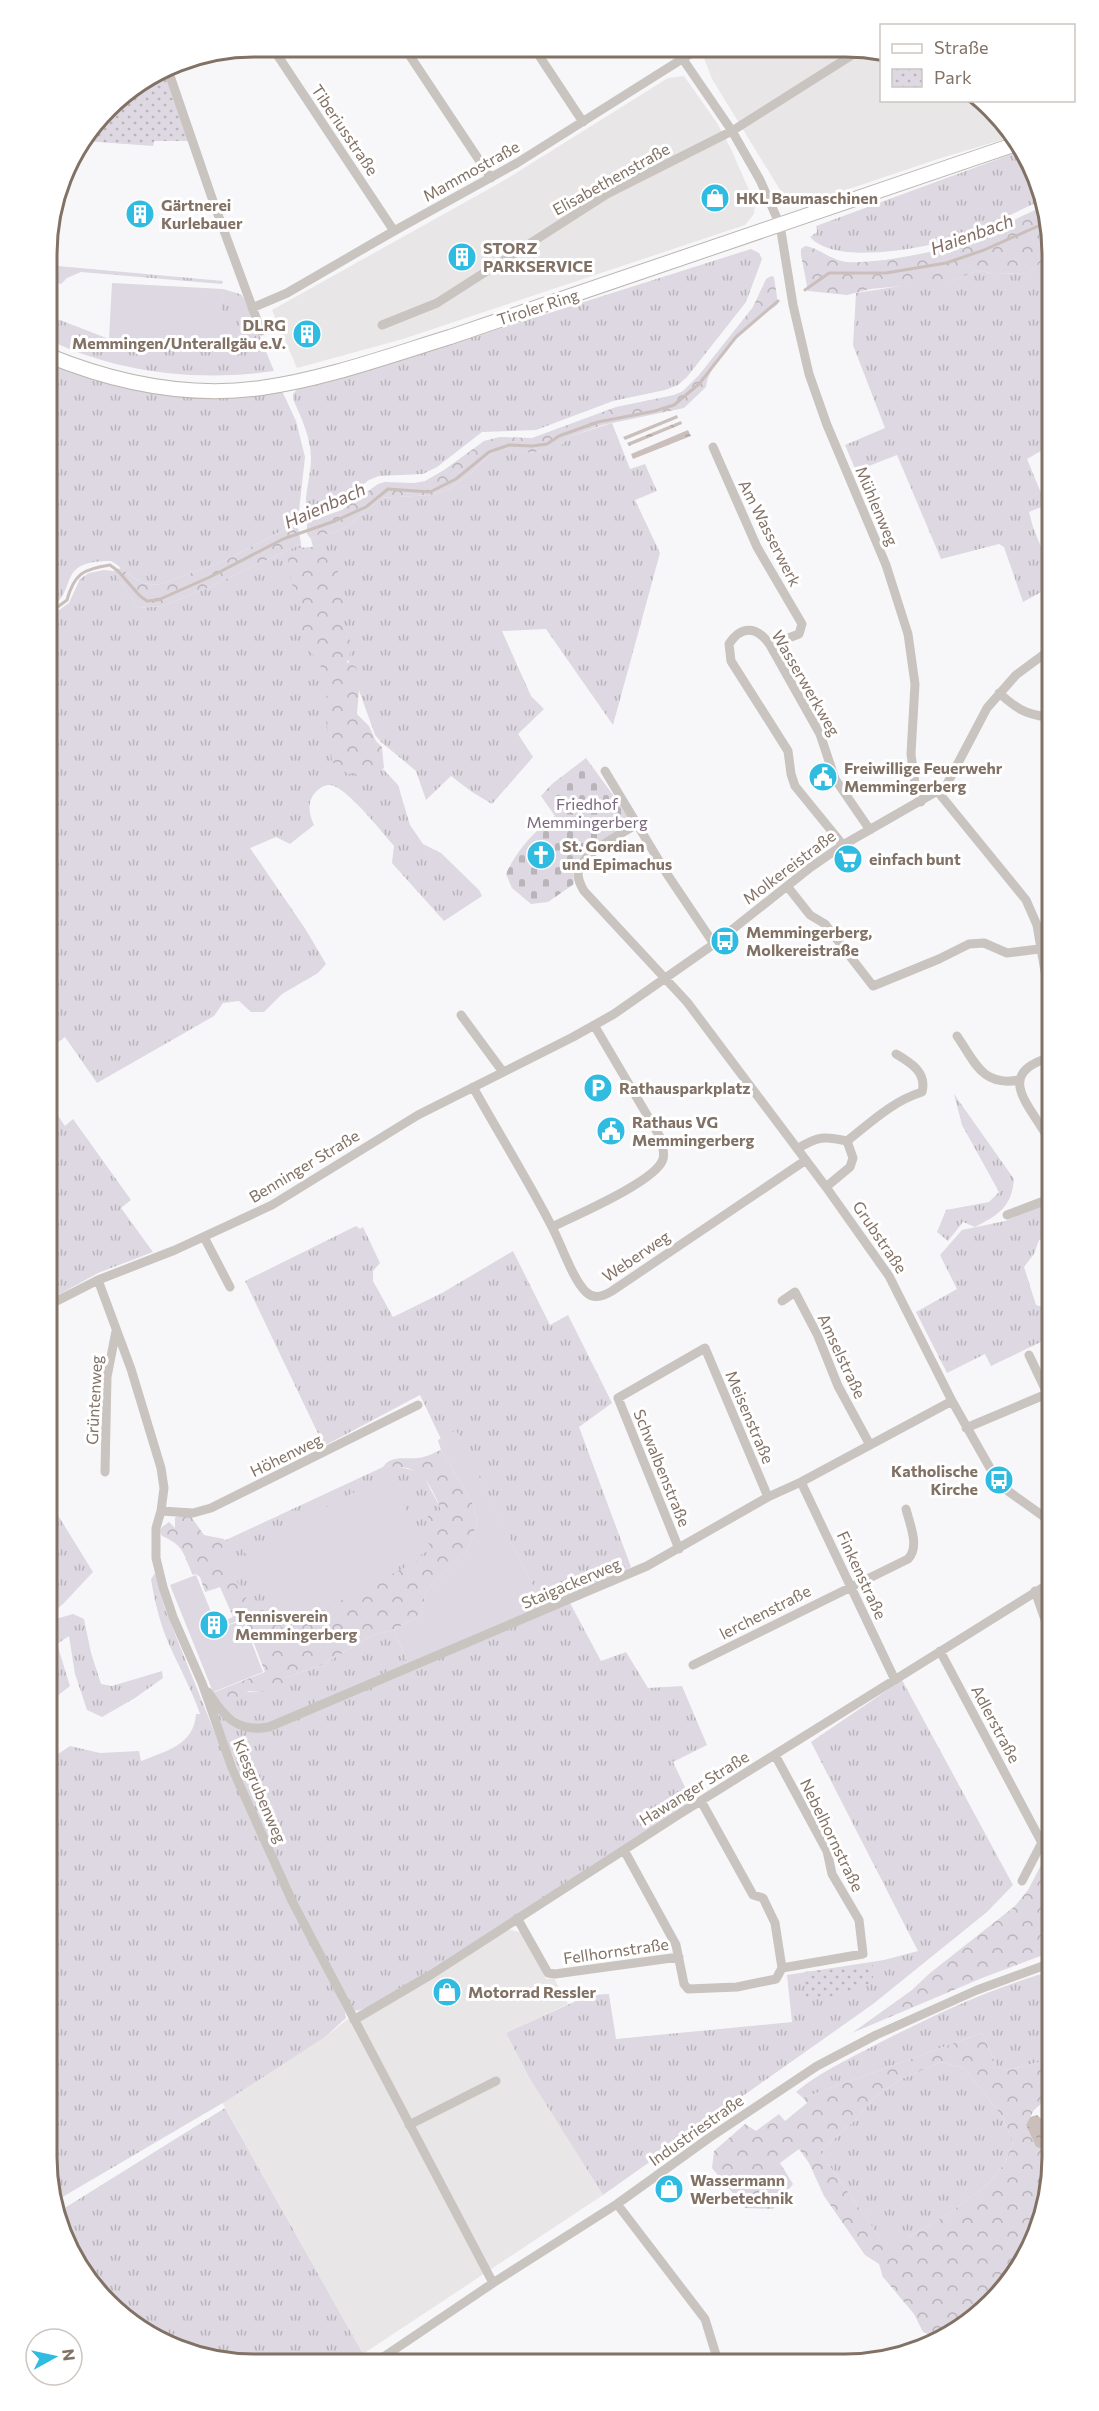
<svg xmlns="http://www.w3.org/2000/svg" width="1099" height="2411" viewBox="0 0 1099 2411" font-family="Commissioner,sans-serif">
  <defs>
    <pattern id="grass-tufts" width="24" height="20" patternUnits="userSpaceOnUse" patternTransform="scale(1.5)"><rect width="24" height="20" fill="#ddd8e1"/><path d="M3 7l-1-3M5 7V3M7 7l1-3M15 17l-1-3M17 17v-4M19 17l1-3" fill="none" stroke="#b9b4ba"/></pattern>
    <pattern id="forest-crowns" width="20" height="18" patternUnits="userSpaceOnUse" patternTransform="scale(1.5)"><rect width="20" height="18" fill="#ddd8e1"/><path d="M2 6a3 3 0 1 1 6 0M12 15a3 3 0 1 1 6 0" fill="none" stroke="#b9b4ba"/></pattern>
    <pattern id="cemetery-stones" width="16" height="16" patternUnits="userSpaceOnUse" patternTransform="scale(1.5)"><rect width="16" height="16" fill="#ddd8e1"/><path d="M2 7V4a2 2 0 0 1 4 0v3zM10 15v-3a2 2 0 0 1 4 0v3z" fill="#b9b4ba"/></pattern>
    <pattern id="park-dots" width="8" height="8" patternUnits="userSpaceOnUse" patternTransform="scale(1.5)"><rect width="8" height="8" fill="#ddd8e1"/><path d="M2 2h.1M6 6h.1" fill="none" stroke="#b9b4ba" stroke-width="1.8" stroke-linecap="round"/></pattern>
    <pattern id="water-ripples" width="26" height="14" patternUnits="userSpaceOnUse" patternTransform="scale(1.5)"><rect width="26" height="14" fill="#cbbfbc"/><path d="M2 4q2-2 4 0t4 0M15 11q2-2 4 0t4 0" fill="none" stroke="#aaa09c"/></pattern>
  </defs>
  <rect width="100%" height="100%" fill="#f7f7f9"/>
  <path fill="#e8e6e7" d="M717,49L881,50L882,100L984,101L1015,136L941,158L828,196L810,201L793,202L787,199L782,193L712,79L704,58Z
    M684,76L717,123L731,149L755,204L754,214L745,225L403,339L297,368L272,310L503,181L668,78Z
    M507,1929L520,1932L546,1979L554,1978L568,2004L506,2033L530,2079L603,2195L363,2354L222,2102L325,2037L358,2011L422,1975L489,1932L493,1937Z"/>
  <path fill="url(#grass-tufts)" d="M1023,150L1045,200C1020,208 998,223 974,232C939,246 837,268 810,237L817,232L816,226Z
    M751,249L759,253L762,259L746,302L687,377L678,385L665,390L613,401L536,430L482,432L437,467L423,474L379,476L369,480L336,505L307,515C303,497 311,477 311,458C311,438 301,417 293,399V394L297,389L376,368Z
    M1046,258V448L1027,459L1046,505L1029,512L1033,527L1047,562V589L1023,602L1004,547L999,544L941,559L897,455L856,471L845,445L885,428L853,345L856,293L926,282L952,281L978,270L994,274L1029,273Z
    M47,265L223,281L222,284L81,272L67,278L61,284L47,281Z
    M223,289L240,294L244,298L274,371C197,382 117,373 47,339V315L109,339L219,345Z
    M47,363C123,394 199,403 280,392L283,393L296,421L305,457L298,520L295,524L224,561L161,584C140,588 127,571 111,561C53,561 81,590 48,610Z
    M612,423L630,469L645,464L657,491L635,500L660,553L613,725L546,629L502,631L531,696L544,709L518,734L533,757L492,804L472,792L451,776L426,800L416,771L381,742L375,735L325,595L311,539L320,534H329L347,527L380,498L431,495L448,490L470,474L490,454L502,449L526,453L551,450L561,445L571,436Z
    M301,544L305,574L322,639L337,756L384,770L398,785L410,825L423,844L441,853L479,890L482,896L444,921L392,863L394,846C382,832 350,792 334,786C326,783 319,788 314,794C307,803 309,815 314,825L290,844L276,837L250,848L306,930L326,964L318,973L282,994L264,1012H251L239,1001L223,1003L214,1016L97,1083L65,1037L50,1048L48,618L69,603L80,579L89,573L104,570L113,571L138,608L163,606L205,589Z
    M954,1094L1014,1179C1012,1207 998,1215 975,1227L963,1222L948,1241L937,1232L946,1210L989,1202L999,1192L962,1125Z
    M50,1104L65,1126L73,1119L131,1200L121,1208L153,1252L98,1273L51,1299Z
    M1049,1203V1236L1039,1240L1034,1254L1024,1267L1036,1305L1049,1309V1338L991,1366L985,1354L947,1373L916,1312L957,1289L940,1255L962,1230L1005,1221Z
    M356,1226L360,1229L363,1227L380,1263L373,1271V1281L393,1317L442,1293L513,1251L550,1325L568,1315L612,1403L579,1427L631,1567L617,1576L544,1608L456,1431L441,1439L420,1395L324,1446L245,1281Z
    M396,1466L416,1471L423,1475L441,1509L444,1520L430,1559L280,1634L221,1586L197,1572L185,1559L383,1467Z
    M51,1504L93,1572L63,1604L52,1613Z
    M155,1573L165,1609L243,1803L345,2012L346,2018L325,2037L226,2101L54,2202L52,1753L58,1754L70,1746L100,1753L139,1751L141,1761C166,1751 194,1745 196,1714H200C191,1687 177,1664 166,1637C159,1619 154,1599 151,1579Z
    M570,1603L601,1661L626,1652L648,1688L682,1686L707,1745L673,1762L692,1802L422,1975L367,2008L355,2011L351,2008C300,1911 251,1812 215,1708C231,1725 242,1735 267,1731Z
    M73,1614L84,1619L91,1653L101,1684L112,1686L162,1671L163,1678L135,1698L102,1717L87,1710L75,1674L69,1636L57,1644L70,1686L52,1700V1620Z
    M394,1630L409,1665L264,1726C239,1727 227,1710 212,1693L260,1692L287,1677L324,1664L373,1635Z
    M902,1680L1013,1885L987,1912L873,2004L603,2195L530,2079L506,2033L589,1995L609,1994L616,2039L792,2022L787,1975L884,1960L918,1951L811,1742Z
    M1051,1971L1052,2048L1047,2050L1052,2064L1047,2060L1009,2070L997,2067L982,2033L803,2098L796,2092C820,2072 847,2060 875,2045C932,2016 989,1989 1051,1971Z
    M941,2062L964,2068L1002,2116L1013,2142L1005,2163L988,2184L947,2215L907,2238H880L820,2152L856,2119L875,2097L901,2079Z
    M225,2108L363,2354L353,2360L214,2361L117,2313L81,2272L79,2258L68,2243L55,2214Z"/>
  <path fill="url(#forest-crowns)" fill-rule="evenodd" d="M1045,207L1046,258L1029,273L994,274L978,270L952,281L871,289L847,295L808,291L801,255V249L805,246C820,248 831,261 848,262C881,264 952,249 983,236C1004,227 1023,213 1045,207Z
    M771,276L774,277L778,304C774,308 768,310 763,314C744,328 708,364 706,387L684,408L603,425L571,436L561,445L552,450L525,453L502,449L490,454L470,474L448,490L431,495L380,498L347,527L329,534H320L311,539L307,534V522L342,510L378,484L385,482L414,483L425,481L444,470L484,441L499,437L532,438L616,407L674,395L683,391L699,375L753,307L766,279Z
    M295,524L299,531L301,544L205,589L163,606L138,608L113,571L121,568C133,578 144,587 161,584L224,561Z
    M322,546L334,559L347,600L337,618C348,634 356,643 347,662L356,667L359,690L357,714L369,726L376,741L382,747L384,768L367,778L348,774L332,762C331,743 321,710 328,694L322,681L320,661C307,651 303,644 301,628L308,619C294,598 291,583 288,558L298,548Z
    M441,1450L473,1504L478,1521L468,1549L426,1591L421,1614L394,1630L373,1635L324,1664L287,1677L280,1688L260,1692L249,1691L235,1699L225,1700L212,1693L265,1672L244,1618L220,1628L218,1623L233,1617L220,1587L205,1592L200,1577L196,1574L193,1575C183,1554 185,1546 162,1536L160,1531L162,1527L169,1522L175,1528V1518L179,1515H190L204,1535L224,1539L227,1542L222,1546L228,1564L247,1600L271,1613L283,1629H286L427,1556L432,1550C424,1536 423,1529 429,1514L438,1513L441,1509C428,1479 420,1463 383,1467C392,1453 409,1461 423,1457C429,1456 435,1452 441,1450Z
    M1051,1846V1952L982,1978L852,2033L912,1990L930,1973L1015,1906L1028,1890Z
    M982,2033L997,2067L1009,2070L1047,2060L1052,2064V2094L1034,2110L1026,2125L1036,2147L1042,2149L1052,2165V2171L1037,2236L1001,2294L971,2320L965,2313L946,2328L951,2334L939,2339L923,2332L914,2314L883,2277L879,2264L865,2255L824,2196L809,2163L799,2149L780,2163L793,2184L773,2209L745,2208L712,2168L714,2151L745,2124L756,2131L779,2114L785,2121L807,2103L803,2098ZM941,2062L964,2068L1002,2116L1013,2142L1005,2163L988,2184L947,2215L907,2238H880L820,2152L856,2119L875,2097L901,2079Z"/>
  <path fill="url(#cemetery-stones)" d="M586,758L632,821L576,861L572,867L574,884L548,902L531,904L512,888L506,874C516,851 535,830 555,816L541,796L552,784Z"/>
  <path fill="url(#park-dots)" d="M164,69L190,141H154L153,146L84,141L117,98Z
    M873,1965V1982C850,1992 831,2000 806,1998L804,1972Z"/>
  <path fill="#ddd8e1" d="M112,283L223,289L220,345L109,339Z
    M456,1430L544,1608L409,1665L394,1630L421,1614L426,1591L468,1549L478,1521L473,1504L441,1450L438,1440Z
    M388,1474L428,1551L284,1628L244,1551Z
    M196,1575L218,1629L243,1620L263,1672L213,1692L170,1585Z"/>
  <path fill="url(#water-ripples)" d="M677,415L678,418L625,440L623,437Z
    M681,421L682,424L629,446L627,443Z
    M688,430L691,436L633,459L631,454Z
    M1037,2115C1046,2122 1049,2132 1050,2143L1042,2149L1036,2147L1026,2125L1030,2117Z"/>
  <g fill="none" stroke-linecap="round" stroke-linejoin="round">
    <path stroke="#cbbfbc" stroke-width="3" d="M805,290L829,273H886L946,263L984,250L1045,223
      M48,614L67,600C74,574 83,569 110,565L118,571L140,596L147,601L158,600L210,577L283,539L335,521L366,507L388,489L430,492L456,479L489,452L509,445L532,446L547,444L559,436L598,422L655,411L674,405L699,384L736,337L778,301"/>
    <g stroke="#bcb5b0" stroke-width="16">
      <path id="secondary" d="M47,355C115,383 188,398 261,388C325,379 388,356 450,337L1019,143"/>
    </g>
    <path stroke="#c9c4c0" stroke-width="9" d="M272,47L394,231
      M404,47L491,178
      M534,48L583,122
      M676,49L732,131L760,180L780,225L793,305L809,374L827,425L886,565L908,634L915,684L911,754L916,791L921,802
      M167,67L213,201L261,331
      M252,308L287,293L394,231L517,163L698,49
      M382,325L437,303L607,194L732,131L860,50
      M713,447L757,547L802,624L799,634L770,645
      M999,693C1016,708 1024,714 1047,717
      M605,771L667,874L714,944
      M938,792L1026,900L1037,925L1048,989
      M637,824C623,833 585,852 579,868C576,876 580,884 584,891L687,1002L826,1187L889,1276L952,1401L990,1468L1008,1491L1050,1521
      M843,845L795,786L791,774L788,751L731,661L729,644C742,624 758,627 770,645L820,734L835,779L870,830
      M787,886L810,915L825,924L873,986L939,959L969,944L984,943L1007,953L1039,949
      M461,1015L503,1072
      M957,1036C975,1062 982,1087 1019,1080
      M1048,1058C993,1075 1032,1107 1049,1140
      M473,1087C499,1134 528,1180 552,1227C561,1244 573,1280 586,1292C594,1300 604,1296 612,1291L806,1160
      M797,1149C818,1136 824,1136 847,1141C871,1122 893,1101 922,1092C927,1072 911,1063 896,1054
      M826,1187L850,1167L853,1158L847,1141
      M1007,1215L1049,1199
      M552,1227C574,1216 657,1181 663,1159C665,1152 662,1144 660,1137L594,1025
      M204,1237L230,1287
      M98,1280L131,1369L161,1468L164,1488L161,1511L156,1528V1558L163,1587L173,1617L202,1683L232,1768L292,1901L493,2283
      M782,1301L795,1292L818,1336L838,1386L870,1445
      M51,1304L98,1280L175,1250L272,1205L418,1115L573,1037L614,1014L714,944L811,867L843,845L946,786L987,708L1016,675L1047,652
      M1029,1355L1047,1393
      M966,1428L1049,1393
      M105,1472L107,1377L116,1331
      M801,1482L895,1680
      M161,1511L193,1513L211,1508L418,1405
      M679,1549L618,1398L705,1348L768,1497
      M1035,1591L1050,1634
      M940,1651L1042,1843
      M693,1665L908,1559C920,1547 910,1525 906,1509
      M208,1692C224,1717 238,1733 269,1727L647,1566L768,1497L801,1482L952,1401
      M775,1755L827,1851L832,1874L859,1920L863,1954L782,1968
      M624,1850L676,1945L684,1984L688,1989L737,1987L776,1979L782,1968L775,1923L763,1898L753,1895L701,1801
      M1022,1881L1051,1825
      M517,1918L548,1973L555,1974L679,1957
      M354,2020L432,1974L678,1815L1050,1583
      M409,2125L496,2081
      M617,2204L705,2319L717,2358
      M379,2360L493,2283L617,2204L709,2138L817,2066L876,2035L977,1990L1051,1963"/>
    <use href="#secondary" stroke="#fff" stroke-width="14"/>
  </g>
  <defs>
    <g id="shop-disc" transform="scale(1.5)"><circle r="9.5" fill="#30bbe0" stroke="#fff"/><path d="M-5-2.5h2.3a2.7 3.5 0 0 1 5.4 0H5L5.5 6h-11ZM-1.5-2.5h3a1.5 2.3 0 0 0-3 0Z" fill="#fff"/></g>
    <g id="building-disc" transform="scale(1.5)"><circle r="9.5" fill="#30bbe0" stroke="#fff"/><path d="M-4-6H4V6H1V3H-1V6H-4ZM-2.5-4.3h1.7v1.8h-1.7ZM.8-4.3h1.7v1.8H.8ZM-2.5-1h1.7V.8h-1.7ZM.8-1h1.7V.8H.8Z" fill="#fff"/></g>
    <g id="civic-disc" transform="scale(1.5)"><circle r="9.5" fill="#30bbe0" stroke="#fff"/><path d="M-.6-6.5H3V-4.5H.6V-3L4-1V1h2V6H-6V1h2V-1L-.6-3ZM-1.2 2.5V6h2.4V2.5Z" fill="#fff"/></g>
    <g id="church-disc" transform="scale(1.5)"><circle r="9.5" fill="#30bbe0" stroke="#fff"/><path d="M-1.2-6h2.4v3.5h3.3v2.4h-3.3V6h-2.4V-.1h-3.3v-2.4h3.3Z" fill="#fff"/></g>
    <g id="supermarket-disc" transform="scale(1.5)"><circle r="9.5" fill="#30bbe0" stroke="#fff"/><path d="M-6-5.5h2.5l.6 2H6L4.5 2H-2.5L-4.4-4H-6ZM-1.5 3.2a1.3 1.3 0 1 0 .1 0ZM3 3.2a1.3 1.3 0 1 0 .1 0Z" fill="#fff"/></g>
    <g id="bus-disc" transform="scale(1.5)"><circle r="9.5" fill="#30bbe0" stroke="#fff"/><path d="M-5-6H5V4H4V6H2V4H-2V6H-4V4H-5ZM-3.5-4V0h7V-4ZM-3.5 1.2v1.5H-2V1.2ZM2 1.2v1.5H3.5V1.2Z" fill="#fff"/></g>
    <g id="parking-disc" transform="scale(1.5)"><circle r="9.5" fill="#30bbe0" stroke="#fff"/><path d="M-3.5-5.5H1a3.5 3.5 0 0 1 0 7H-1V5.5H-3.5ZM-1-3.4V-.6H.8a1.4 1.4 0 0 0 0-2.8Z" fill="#fff"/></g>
  </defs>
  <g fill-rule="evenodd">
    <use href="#shop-disc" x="715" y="198"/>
    <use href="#building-disc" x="140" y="214"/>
    <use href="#building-disc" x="462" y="257"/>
    <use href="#building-disc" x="307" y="334"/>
    <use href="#civic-disc" x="823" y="777"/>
    <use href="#church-disc" x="541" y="855"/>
    <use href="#supermarket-disc" x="848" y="859"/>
    <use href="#bus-disc" x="725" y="941"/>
    <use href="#parking-disc" x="598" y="1088"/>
    <use href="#civic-disc" x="611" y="1131"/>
    <use href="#bus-disc" x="999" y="1480"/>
    <use href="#building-disc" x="214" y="1625"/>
    <use href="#shop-disc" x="447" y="1992"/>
    <use href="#shop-disc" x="669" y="2189"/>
  </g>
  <g text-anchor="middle" stroke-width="6" stroke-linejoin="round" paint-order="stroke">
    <g font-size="16" fill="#827165" stroke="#fff">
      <text transform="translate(345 130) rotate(56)" y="6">Tiberiusstraße</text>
      <text transform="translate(471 171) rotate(-29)" y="6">Mammostraße</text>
      <text transform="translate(611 179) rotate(-29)" y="6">Elisabethenstraße</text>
      <text transform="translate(538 307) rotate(-18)" y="6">Tiroler Ring</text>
      <text transform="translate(877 506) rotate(67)" y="6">Mühlenweg</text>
      <text transform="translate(770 533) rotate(63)" y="6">Am Wasserwerk</text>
      <text transform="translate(806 683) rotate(60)" y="6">Wasserwerkweg</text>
      <text transform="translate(789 867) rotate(-37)" y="6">Molkereistraße</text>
      <text transform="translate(304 1166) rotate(-31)" y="6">Benninger Straße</text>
      <text transform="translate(880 1237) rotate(56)" y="6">Grubstraße</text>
      <text transform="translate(636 1256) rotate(-34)" y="6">Weberweg</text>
      <text transform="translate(842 1356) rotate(65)" y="6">Amselstraße</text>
      <text transform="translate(94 1400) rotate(-87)" y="6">Grüntenweg</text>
      <text transform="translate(750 1417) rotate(67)" y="6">Meisenstraße</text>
      <text transform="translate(286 1455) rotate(-26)" y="6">Höhenweg</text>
      <text transform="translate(662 1468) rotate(68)" y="6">Schwalbenstraße</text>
      <text transform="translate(862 1575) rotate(65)" y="6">Finkenstraße</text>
      <text transform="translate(571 1583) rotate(-23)" y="6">Staigackerweg</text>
      <text transform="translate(765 1612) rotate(-27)" y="6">lerchenstraße</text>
      <text transform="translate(996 1724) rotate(62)" y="6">Adlerstraße</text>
      <text transform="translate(694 1788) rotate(-32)" y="6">Hawanger Straße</text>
      <text transform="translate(260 1791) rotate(67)" y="6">Kiesgrubenweg</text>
      <text transform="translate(832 1835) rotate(64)" y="6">Nebelhornstraße</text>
      <text transform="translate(616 1951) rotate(-8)" y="6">Fellhornstraße</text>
      <text transform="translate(696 2130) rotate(-35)" y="6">Industriestraße</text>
    </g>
    <g font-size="16" font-weight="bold" fill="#827165" stroke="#fff" text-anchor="start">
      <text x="736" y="204">HKL Baumaschinen</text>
      <text x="161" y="211">Gärtnerei<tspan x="161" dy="18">Kurlebauer</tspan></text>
      <text x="483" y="254">STORZ<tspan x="483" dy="18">PARKSERVICE</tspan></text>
      <text x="286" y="331" text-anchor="end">DLRG<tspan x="286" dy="18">Memmingen/Unterallgäu e.V.</tspan></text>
      <text x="844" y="774">Freiwillige Feuerwehr<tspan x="844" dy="18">Memmingerberg</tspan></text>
      <text x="562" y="852">St. Gordian<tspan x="562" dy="18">und Epimachus</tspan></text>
      <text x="869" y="865">einfach bunt</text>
      <text x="746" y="938">Memmingerberg,<tspan x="746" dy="18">Molkereistraße</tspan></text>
      <text x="619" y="1094">Rathausparkplatz</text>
      <text x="632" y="1128">Rathaus VG<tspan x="632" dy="18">Memmingerberg</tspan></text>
      <text x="978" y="1477" text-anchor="end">Katholische<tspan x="978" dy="18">Kirche</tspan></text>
      <text x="235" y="1622">Tennisverein<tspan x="235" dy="18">Memmingerberg</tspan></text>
      <text x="468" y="1998">Motorrad Ressler</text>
      <text x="690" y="2186">Wassermann<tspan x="690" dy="18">Werbetechnik</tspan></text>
    </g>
    <g font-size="16" fill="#7a687f" stroke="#fff">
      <text x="587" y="810">Friedhof<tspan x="587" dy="18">Memmingerberg</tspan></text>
    </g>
    <g font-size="18" font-style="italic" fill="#836c65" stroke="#fff">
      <text transform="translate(972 235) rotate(-20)" y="6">Haienbach</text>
      <text transform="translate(325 506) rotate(-24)" y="6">Haienbach</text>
    </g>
  </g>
  <path d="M0 0H1099V2411H0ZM254 57H845A197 197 0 0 1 1042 254V2157A197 197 0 0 1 845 2354H254A197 197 0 0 1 57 2157V254A197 197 0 0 1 254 57Z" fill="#fff" fill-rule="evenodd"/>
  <path fill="none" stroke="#827165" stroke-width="3" d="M254 57H845A197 197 0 0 1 1042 254V2157A197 197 0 0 1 845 2354H254A197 197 0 0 1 57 2157V254A197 197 0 0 1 254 57Z"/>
  <rect x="880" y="24" width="195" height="78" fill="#ffffff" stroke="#cdc6c1" stroke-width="1.5"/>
  <rect x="892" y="44" width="30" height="9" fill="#ffffff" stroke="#cdc6c1" stroke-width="1.5"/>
  <text x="934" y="54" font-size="18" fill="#827165">Straße</text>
  <rect x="892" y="69" width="30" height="18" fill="url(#park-dots)" stroke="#cdc6c1" stroke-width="1.5"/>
  <text x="934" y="84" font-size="18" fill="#827165">Park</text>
  <g transform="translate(54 2357) rotate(82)"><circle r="28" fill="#ffffff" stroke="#cdc6c1" stroke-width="1.5"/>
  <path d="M0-4.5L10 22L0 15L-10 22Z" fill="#30bbe0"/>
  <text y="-9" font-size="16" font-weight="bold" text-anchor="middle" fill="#827165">N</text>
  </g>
</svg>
